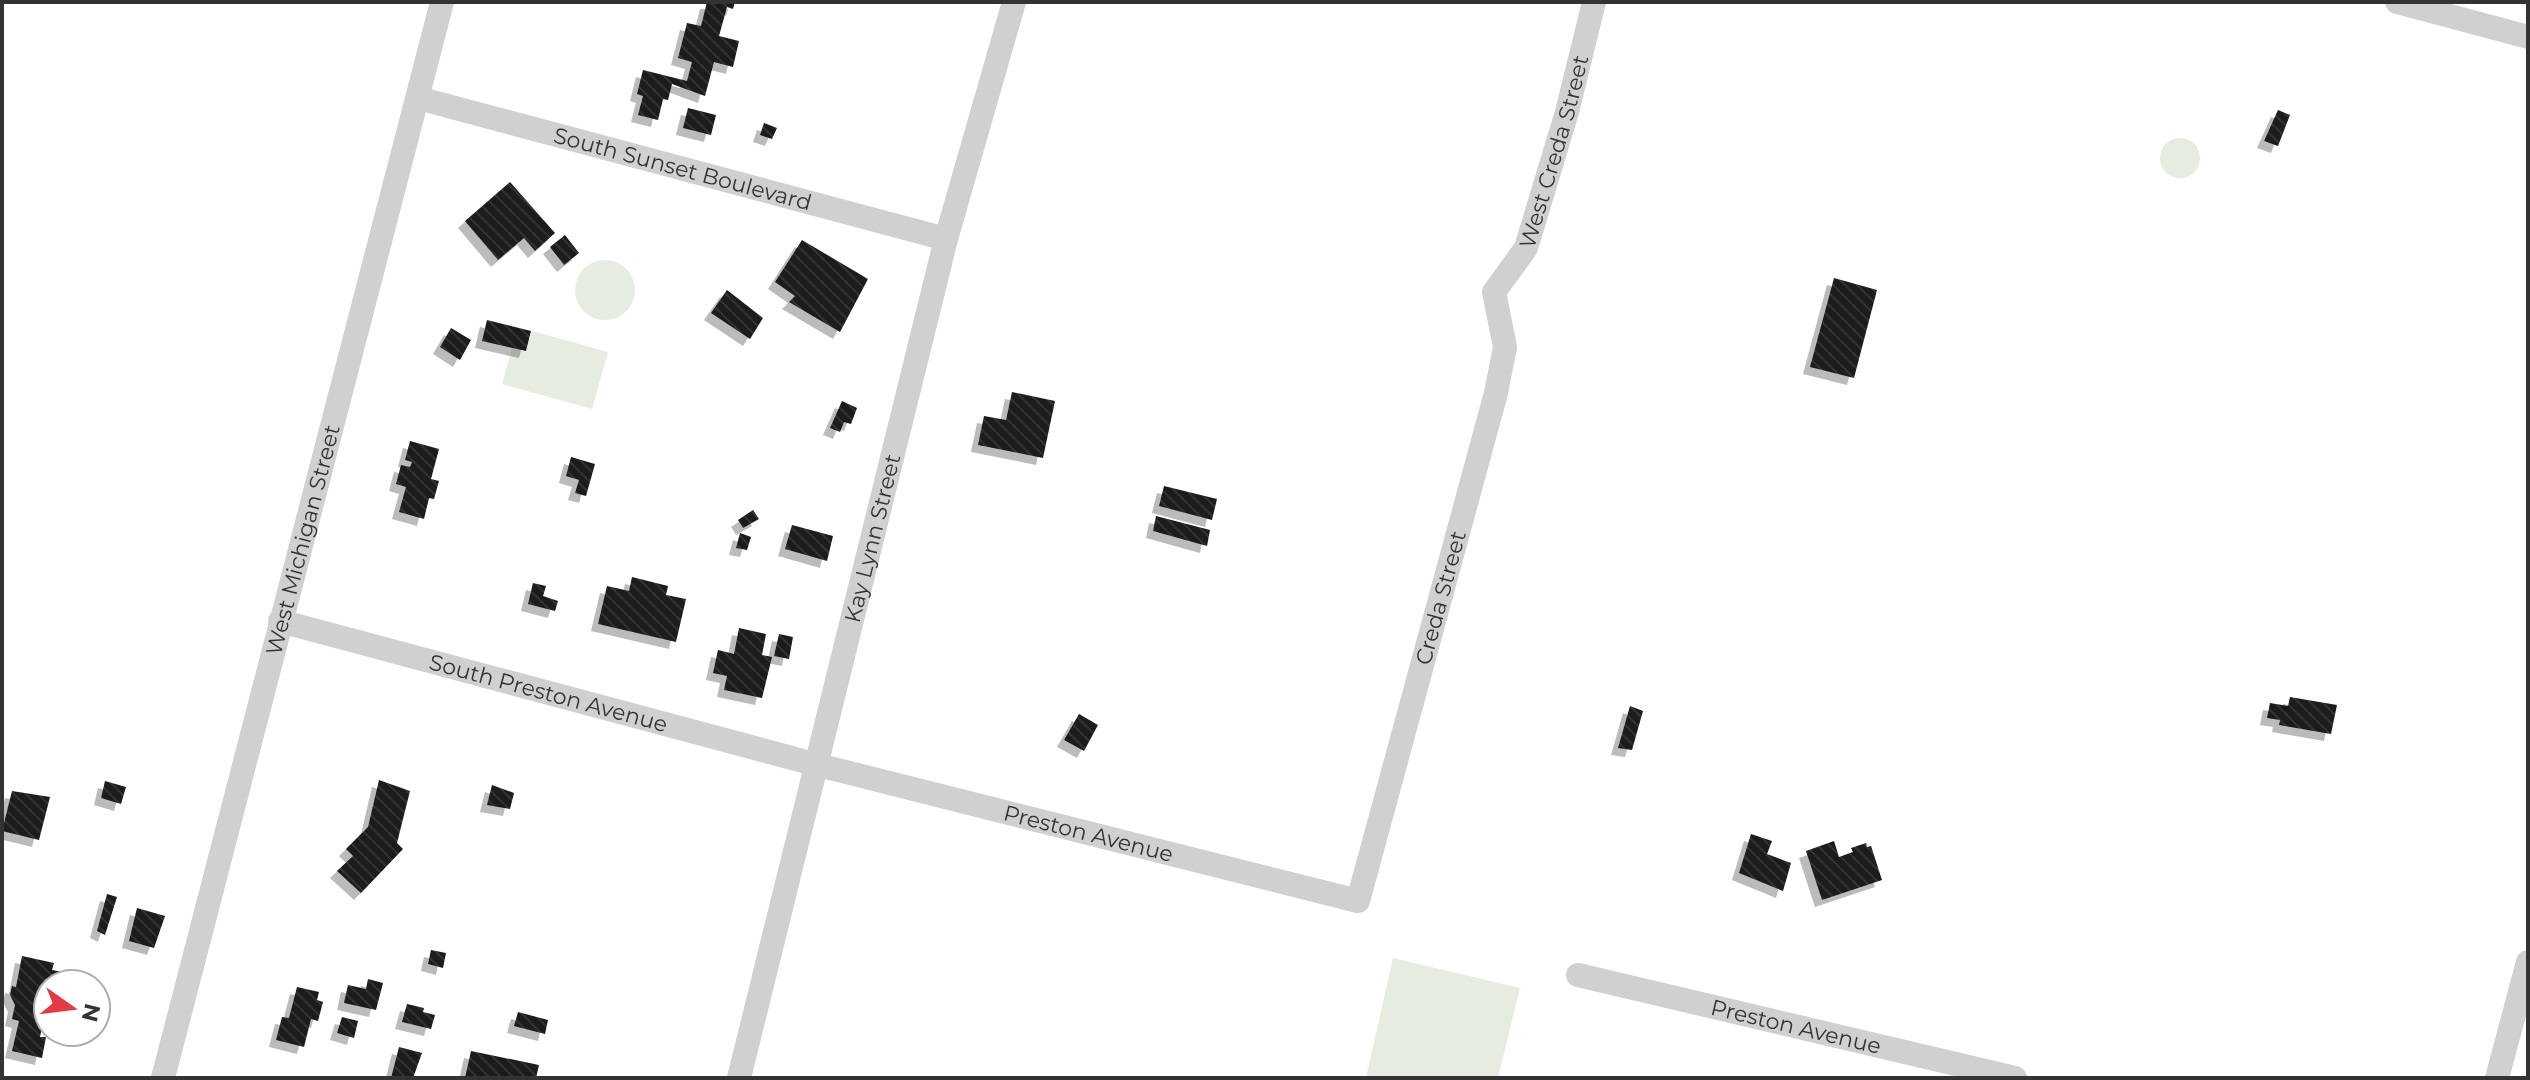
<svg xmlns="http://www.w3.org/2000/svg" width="2530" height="1080" viewBox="0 0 2530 1080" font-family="Montserrat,sans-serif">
  <defs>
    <pattern id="building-back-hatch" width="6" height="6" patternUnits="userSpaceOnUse" patternTransform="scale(2)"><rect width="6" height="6" fill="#1a1a1a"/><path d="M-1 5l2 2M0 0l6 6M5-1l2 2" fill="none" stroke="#333"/></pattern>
    <filter id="shadow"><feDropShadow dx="-7" dy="7" stdDeviation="0" flood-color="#0004"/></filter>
  </defs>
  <rect width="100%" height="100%" fill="#fff"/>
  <path fill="#e6ecdf" d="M2160 158a20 20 0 1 1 40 0a20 20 0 1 1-40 0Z
    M575 290a30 30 0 1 1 60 0a30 30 0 1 1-60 0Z
    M532,331L608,352L592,409L502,384L512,348L526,351Z
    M1393,958L1520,988L1498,1078H1366Z"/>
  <path fill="url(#building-back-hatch)" filter="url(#shadow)" d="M707,2H735L733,9L727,7L719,36L739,41L733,67L714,62L705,96L672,84L668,100L663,99L658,120L638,115L643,96L637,94L643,70L687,81L692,62L678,58L687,23L701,26Z
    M688,108L716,115L711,135L683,128Z
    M2278,110L2290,115L2278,146L2264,141Z
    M764,123L777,128L772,139L760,135Z
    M510,182L555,233L535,251L524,238L498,260L465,221Z
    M565,235L579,253L564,265L550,247Z
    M802,240L868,279L840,332L789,302L795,296L775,282Z
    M1834,278L1877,290L1854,378L1810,367Z
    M727,290L763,318L750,339L711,313Z
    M487,320L531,331L526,351L482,341Z
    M451,328L471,340L460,360L440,347Z
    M1012,392L1055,401L1043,458L978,445L984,416L1006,420Z
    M842,401L857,408L851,424L844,422L840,432L830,428Z
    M410,441L439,449L431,479L439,481L434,499L429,498L424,519L399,512L406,487L396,484L401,465L410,467L412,462L405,460Z
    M571,457L595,464L586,496L575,493L579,480L566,476Z
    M1164,486L1217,499L1212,520L1159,506Z
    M753,510L759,519L743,528L738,520Z
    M1156,516L1210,530L1207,546L1153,531Z
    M792,525L833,536L827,561L785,549Z
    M740,533L751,537L747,550L736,548Z
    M632,577L668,586L666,595L686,599L676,642L598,624L607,586L629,591Z
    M533,583L546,586L543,596L558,601L555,611L528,604Z
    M739,628L766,634L762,655L772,657L762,698L724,690L727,676L713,673L718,650L734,654Z
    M779,634L793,637L789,659L774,656Z
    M2290,697L2337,705L2331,734L2279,725L2280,720L2267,718L2270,703L2288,706Z
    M1630,706L1643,711L1632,750L1618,748Z
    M1079,714L1098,725L1084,751L1064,740Z
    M379,780L410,791L397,843L403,849L361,893L337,871L353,856L346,849L368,827Z
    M105,781L126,787L121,804L101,798Z
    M492,785L514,793L510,809L487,805Z
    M12,791L50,797L39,840L2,831Z
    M1751,834L1772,841L1767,854L1791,863L1783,891L1739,873Z
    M1834,841L1839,857L1853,852L1851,848L1866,843L1867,847L1871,846L1882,880L1822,900L1806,851Z
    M107,894L117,897L105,935L97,931Z
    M137,908L165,916L154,948L129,941Z
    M431,950L446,953L443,968L428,964Z
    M22,956L54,963L52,970L63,972L60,984H48V998L40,1037H46L42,1058L12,1051L19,1021L12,1019L15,1005L10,995L12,986L16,987Z
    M368,979L383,983L376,1010L344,1003L348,985L366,989Z
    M297,987L319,992L317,1000L323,1002L318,1021L311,1019L304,1047L276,1040L282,1017L289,1018Z
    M407,1004L424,1008L423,1012L435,1015L431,1029L402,1022Z
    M518,1012L548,1020L545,1034L514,1026Z
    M342,1017L358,1021L354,1038L337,1033Z
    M399,1047L422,1053L413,1078H391Z
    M471,1051L539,1065L536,1078H465Z"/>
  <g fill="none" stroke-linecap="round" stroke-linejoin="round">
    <g stroke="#d0d0d0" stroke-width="24">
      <path d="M2397,2L2528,37"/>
      <path id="s1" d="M418,98L946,239"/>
      <path id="s2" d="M280,621L818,765L1358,901L1496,393L1505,347L1494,292L1526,248L1567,112L1594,2"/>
      <path id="s3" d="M1578,975L2015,1078"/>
      <path id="s4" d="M163,1078L442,2"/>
      <path id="s5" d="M739,1078L946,239L1014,2"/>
      <path d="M2497,1078L2528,962"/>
    </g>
  </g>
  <g text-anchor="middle" stroke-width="8" stroke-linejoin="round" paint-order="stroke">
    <g font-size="22" fill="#333" stroke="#fff">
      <text dy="8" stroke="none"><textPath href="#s2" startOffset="1898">West Creda Street</textPath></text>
      <text dy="8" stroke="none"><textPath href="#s1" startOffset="274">South Sunset Boulevard</textPath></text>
      <text dy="8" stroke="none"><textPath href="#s5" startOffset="556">Kay Lynn Street</textPath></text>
      <text dy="8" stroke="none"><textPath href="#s4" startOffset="556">West Michigan Street</textPath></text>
      <text dy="8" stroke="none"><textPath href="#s2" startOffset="1428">Creda Street</textPath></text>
      <text dy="8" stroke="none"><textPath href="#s2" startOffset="278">South Preston Avenue</textPath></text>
      <text dy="8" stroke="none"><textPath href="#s2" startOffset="836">Preston Avenue</textPath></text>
      <text dy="8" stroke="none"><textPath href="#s3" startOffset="224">Preston Avenue</textPath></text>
    </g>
  </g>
  <rect width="2530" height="1080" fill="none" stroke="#333333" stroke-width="8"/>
  <g transform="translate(72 1008) rotate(104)"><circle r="38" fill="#ffffff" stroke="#adadad" stroke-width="2"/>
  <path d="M0-6L14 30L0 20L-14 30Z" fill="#e63946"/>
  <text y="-12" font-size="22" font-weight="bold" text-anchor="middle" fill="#333333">N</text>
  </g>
</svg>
